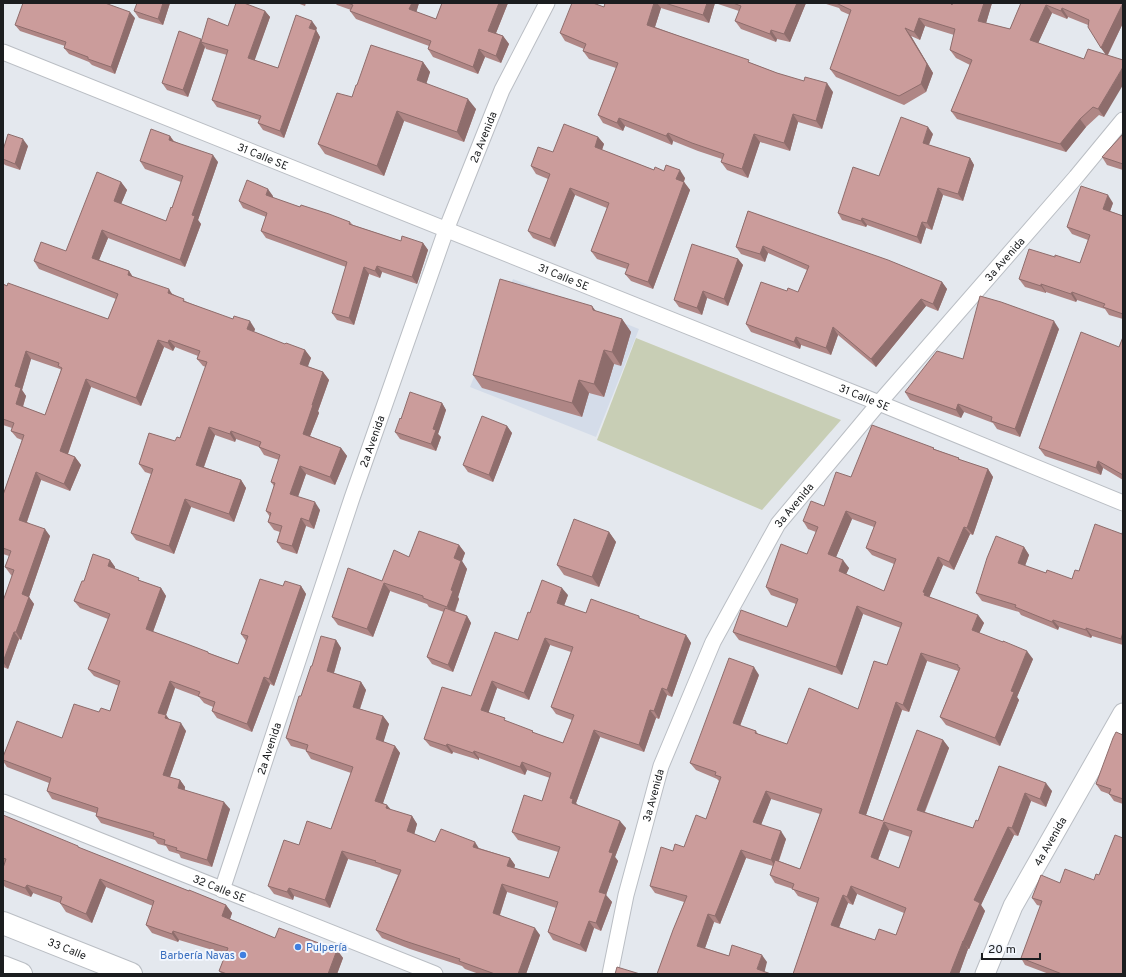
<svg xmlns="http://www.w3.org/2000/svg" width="1126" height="977" viewBox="0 0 1126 977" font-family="Overpass,sans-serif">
  <rect width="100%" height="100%" fill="#e4e8ee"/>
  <path fill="#d4dce9" d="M513,279L639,329L596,437L470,387Z"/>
  <path fill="#c8ceb5" d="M636,338L841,420L762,510L597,440Z"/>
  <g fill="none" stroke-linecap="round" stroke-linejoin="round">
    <g stroke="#babec4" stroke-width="17">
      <g id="minor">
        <path id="s1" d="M3,52L879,403L1123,503"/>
        <path id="s2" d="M3,802L435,974"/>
        <path id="s3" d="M222,890L352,498L446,230L502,90L547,3"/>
        <path id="s4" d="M610,974L626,895L661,766L713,642L778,524L879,403L1076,177L1123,120"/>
      </g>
    </g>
    <g stroke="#babec4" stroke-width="21">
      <g id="tertiary">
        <path id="s5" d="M985,974L1013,906L1123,713"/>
      </g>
    </g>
    <g stroke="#babec4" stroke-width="24">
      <g id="primary">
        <path id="s6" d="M3,923L131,974"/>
        <path d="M3,967L21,974"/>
      </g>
    </g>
    <use href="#minor" stroke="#fff" stroke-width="15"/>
    <use href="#tertiary" stroke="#fff" stroke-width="19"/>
    <use href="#primary" stroke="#fff" stroke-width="22"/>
  </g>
  <path fill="#af8685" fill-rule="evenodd" d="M170,3L163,25L139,18L134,11Z
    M297,3H306L305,6Z
    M335,3H419L416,12L436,19L442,3H508L496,33L503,36L509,44L501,63L485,57L478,74L433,57L428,49L429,46L356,19L350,11L351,10L337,5Z
    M605,3H806L790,42L777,39L776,42L741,29L735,21L739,11L715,3L709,23L661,8L655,27L777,73L833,92L822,129L798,122L790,151L760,142L748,178L727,170L721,162L722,159L698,151L673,141L672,145L625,126L623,131L603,123L598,115L616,68L589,59L583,51L584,49L565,41L560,33L604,7Z
    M823,3H950L952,5L953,3H992L986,23L1010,29L1021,3H1123V23L1108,55L1104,117L1099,115L1086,127L1066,152L957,119L951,111L970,65L956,58L950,50L954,35L925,26L920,40L911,36L933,73L926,92L904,105L836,77L830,69L850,15L841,11L839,8ZM1052,13L1067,19L1068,17L1088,25L1101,48L1106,55L1084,59L1038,43Z
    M265,11L270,17L254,60L278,68L317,28L316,30L320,37L284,138L263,130L258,123L259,120L217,107L212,100L227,55L206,49L205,47L188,97L167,90L162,83L202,40L228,26Z
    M135,18L115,74L92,65L89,62L69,54L64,48L65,46L20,31L15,25Z
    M423,62L430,72L426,84L476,109L464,142L404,121L384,176L325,154L318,144L352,97L357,85Z
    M933,134L929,145L970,158L974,165L963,201L943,195L932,230L926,228L921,244L867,225L866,227L842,220L838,213L879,176Z
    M1123,134V170L1107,165L1102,157Z
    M170,136L174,141L218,162L198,220L201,224L185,267L108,238L99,260L129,271L133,277L173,294L187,302L255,329L254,332L285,344L305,350L311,358L307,366L323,372L329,380L318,411L319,413L310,436L341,448L347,456L335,485L306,474L298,497L320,510L314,529L306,526L297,554L282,549L277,542L280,532L274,530L268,522L270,517L266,511L274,486L271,482L279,460L264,455L259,447L236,439L235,442L215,435L204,467L241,480L246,488L234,522L191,507L174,554L136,540L131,533L151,474L145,472L139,464L175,441L180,438L206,367L203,366L197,359L198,356L175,347L173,351L164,347L141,406L91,387L68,454L75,457L81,465L70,491L41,480L27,522L50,536L29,597L34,604L21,640L19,639L8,669L3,667V601L12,576L11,575L5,567L9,556L3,554V495L22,440L17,438L11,431L12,428L3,425V284L108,319L116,299L39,269L34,261L66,251L121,182L127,190L121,204L166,221L172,208L181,182L145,169L140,161ZM31,359L60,369L61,370L45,415L23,407L26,396L22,390Z
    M598,137L604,144L602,150L654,170L685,178L684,182L690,190L653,289L631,281L625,274L627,269L597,259L591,251L607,208L575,195L555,247L533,238L528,231L548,179L536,174L531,166L553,152Z
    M28,146L20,170L5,165L3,163V150Z
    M273,196V198L300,207L350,222L353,225L401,241L423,243L428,250L417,284L382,272L380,278L369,274L354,325L337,320L332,313L346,267L266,238L261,231L266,217L243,208L239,201Z
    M1113,203L1110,211L1123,216V319L1109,315L1105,309L1077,300L1076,302L1046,292V293L1025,287L1019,279L1055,257L1080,263L1088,240L1072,234L1067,227Z
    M748,211L942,282L947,289L938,311L926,306L876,367L838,335L831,355L801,345L800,349L751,332L746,324L798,292L807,270L768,253L765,262L741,254L736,247Z
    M738,259L743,265L728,306L707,298L702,315L679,307L674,300Z
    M596,311L622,319L631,332L621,366L614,364L604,397L589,393L582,417L482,388L473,375Z
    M1059,329L1020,437L997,429L993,423L964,412L961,418L910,400L905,392L963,359Z
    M1123,337V480L1103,468L1101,475L1045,456L1039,448L1119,347Z
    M442,403L446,410L438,434L441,437L436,451L400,439L395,432L401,419Z
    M507,426L512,433L493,482L468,472L463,465Z
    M934,449L959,458L960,460L988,469L993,477L973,535L970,534L954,570L943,565L929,597L978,615L984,623L979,633L1033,659L1017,697L1019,700L1000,746L946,725L940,717L958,671L927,661L909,712L902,710L866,815L883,821L943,740L949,748L925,812L973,828L978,821L999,766L1052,791L1046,807L1031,801L1018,836L1014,835L981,905L985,911L969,949H968L959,974H793L817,903L798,896L793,889L775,883L770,875L773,866L746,858L720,924L714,922L705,948L729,956L767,962L657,974L684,902L655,893L650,886L673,851L684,847L706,819L719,781L717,779L696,770L690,763L759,675L740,726L756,731L758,734L787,744L858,709L887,665L901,628L863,614L842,675L739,640L733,632L787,627L796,604L771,595L766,587L807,554L816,532L808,529L803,521L824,506L851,477ZM852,519L874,527L866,548L872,555L894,564L884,591L846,574L849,568L836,557ZM771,799L820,814L800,869L779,861L786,839L761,825ZM889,830L910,837L899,868L878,860ZM857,894L904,913L896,935L875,940L839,927L848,903L853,905Z
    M1123,530V645L1092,636L1091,638L1059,627L1058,630L1021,615L1019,612L982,601L976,593L1024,547L1029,555L1025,566L1046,573L1072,579L1079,571L1122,534Z
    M609,532L616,542L599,587L564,575L557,565Z
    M459,545L465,553L462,561L467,569L458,597L459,599L455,612L467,616L471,623L453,672L432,664L427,657L444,612L429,607L427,604L390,591L373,637L338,625L332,617L382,581L409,557Z
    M110,560L115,567V569L141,581L161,588L166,596L153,632L238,664L246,641L241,634L283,586H301L306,594L274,686L270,684L252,732L217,718L212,711L213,707L204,703L199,697L175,688L166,715L169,719L186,731L170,777L180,780L185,787V790L230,809L212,867L181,858L179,854L169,851L166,846L158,844L155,840L101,823L96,816V813L52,799L47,791L49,783L7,767L3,761V757L62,738L99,712L110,711L119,686L94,676L88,669L108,619L80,608L74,601L84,581Z
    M568,595L564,606L586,613L641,619L686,635L691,643L672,697L667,695L659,719L656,718L644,752L600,737L576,803L578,805L626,828L615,857L618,861L606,895L612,902L601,931L594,928L586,952L553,940L548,932L556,908L507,892L500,915L540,935L526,974H479L465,969L462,966L410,949L382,938L376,930L398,875L381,869L380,868L348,859L330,908L294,896L293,900L274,894L268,886L299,845L331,829L351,773L311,759L306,751V750L291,746L286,738L312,666L336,640L341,648L334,673L361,682L366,690L360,709L383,716L389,724L383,742L395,746L400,753L383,803L391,810L412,816L417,824L414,834L435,842L479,848L510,858L515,865L514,868L549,878L558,852L518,840L512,832L542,801L550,778L527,770L525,775L479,758V760L453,752L452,754L430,746L424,739L471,696L518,640L530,613ZM550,645L571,652L551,707L556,714L572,720L563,743L534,733L508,722L488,712L497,688L529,700Z
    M1123,735V804L1114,801L1109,794L1101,791L1096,784Z
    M3,815L80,848L189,891L226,905L232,913L230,919L275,938L337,950L343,958L337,974H222L219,971L226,954L179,940L178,942L152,933L146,925L153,906L106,887L92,923L66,912L60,903L33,893L31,897L5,887L3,884V868L4,865L3,864Z
    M1041,875L1123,974H1049L1025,965L1021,958L1041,906L1037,905L1032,898Z"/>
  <path fill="#8e6d6c" d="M163,3H170L163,25L158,19Z
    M412,3H419L415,17L409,9Z
    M499,3H508L494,38L488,31Z
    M654,3H657L661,8L653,33L647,25Z
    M707,3H715L709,23L703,15Z
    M797,3H806L790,42L784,34Z
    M984,3H992L984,30L978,21Z
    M1123,3V23L1107,56L1101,48Z
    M1046,5L1052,13L1036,48L1030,40Z
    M1062,8L1068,17L1067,19L1061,11Z
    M265,11L270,17L253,65L248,58Z
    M130,12L135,18L115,74L111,67Z
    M919,18L925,26L920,40L914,32Z
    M312,21L317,28L314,35L309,28Z
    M905,28L911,36L933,73L926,92L921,84Z
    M316,30L320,37L284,138L280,131Z
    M771,30L777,39L776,42L770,34Z
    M503,36L509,44L501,63L496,56Z
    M201,39L203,43L201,42L205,47L188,97L183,90Z
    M479,49L485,57L478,74L473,67Z
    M423,62L430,72L424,91L417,80Z
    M1123,67V85L1104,117L1098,109Z
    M827,83L833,92L822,129L816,121Z
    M468,99L476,109L464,142L457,132Z
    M397,111L404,121L384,176L377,166Z
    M793,114L798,122L790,151L784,143Z
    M619,118L625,126L623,131L617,123Z
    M1080,119L1086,127L1066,152L1060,144Z
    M928,127L933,134L927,149L923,143Z
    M668,133L673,141L672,145L666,136Z
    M754,134L760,142L748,178L742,169Z
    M170,136L175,144L169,140Z
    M598,137L604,144L600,155L595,147Z
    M23,139L28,146L20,170L15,164Z
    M213,155L218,162L198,220L201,224L185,267L180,260L192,215Z
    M970,158L974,165L963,201L958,194Z
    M680,170L685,178L682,186L676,179Z
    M121,182L127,190L119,209L114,201Z
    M684,182L690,190L653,289L648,282Z
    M570,188L575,195L555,247L550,239Z
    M938,188L943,195L932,230L927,223Z
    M268,189L273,196L271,202L266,195Z
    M1108,195L1113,203L1108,217L1103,209Z
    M862,218L867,225L866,227L861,221Z
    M922,222L926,228L921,244L917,237Z
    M102,230L108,238L97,265L92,258Z
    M423,243L428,250L417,284L412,277Z
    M763,246L768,253L765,262L760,254Z
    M738,259L743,265L728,306L724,299Z
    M377,266L382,272L380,278L375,271Z
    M364,267L369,274L354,325L349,318Z
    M129,271L134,279L128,275Z
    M942,282L947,289L938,311L933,304Z
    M1041,284L1046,292V293L1041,286Z
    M169,289L174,297L168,293Z
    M703,291L707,298L702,315L697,308Z
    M1072,292L1077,300L1076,302L1071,294Z
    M921,299L926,306L876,367L871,359Z
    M592,306L602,319L593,310Z
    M622,319L631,332L621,366L612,352Z
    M250,321L255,329L252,337L247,329Z
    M1054,321L1059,329L1020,437L1015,429Z
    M833,327L838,335L831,355L826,348Z
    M796,337L801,345L800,349L794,342Z
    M158,340L164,347L141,406L136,398Z
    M169,340L175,347L173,351L168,343Z
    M305,350L311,358L306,372L300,364Z
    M604,350L614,364L604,397L594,384Z
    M26,351L31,359L22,390L26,396L21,412L16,404L15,386Z
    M323,372L329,380L318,411L319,413L308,441L303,434L312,405Z
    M86,379L91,387L66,459L60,451Z
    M579,380L589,393L582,417L572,403Z
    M442,403L446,410L438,434L441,437L436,451L431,444L433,429Z
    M958,404L964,412L961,418L956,410Z
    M507,426L512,433L493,482L489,475Z
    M209,427L215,435L202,472L196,465Z
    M231,431L236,439L235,442L230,434Z
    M341,448L347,456L335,485L330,477Z
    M75,457L81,465L70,491L64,484Z
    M1098,461L1103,468L1101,475L1096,468Z
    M300,466L306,474L296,502L290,494Z
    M988,469L993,477L973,535L967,528Z
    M36,472L41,480L25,527L19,520Z
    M241,480L246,488L234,522L229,514Z
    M185,499L191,507L174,554L169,546Z
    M315,502L320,510L314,529L309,521Z
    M846,511L852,519L834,562L828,554Z
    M301,518L306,526L297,554L292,546Z
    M964,527L970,534L954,570L949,562Z
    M45,529L50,536L29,597L34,604L21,640L16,632L22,594Z
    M609,532L616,542L599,587L592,577Z
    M459,545L465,553L462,561L467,569L458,597L459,599L453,615L447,607L451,590L454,558Z
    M1024,547L1029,555L1023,571L1018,563Z
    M938,557L943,565L929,598L924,595L923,592Z
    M110,560L115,567L113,574L108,566Z
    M843,560L849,568L844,579L839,571Z
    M384,583L390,591L373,637L367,629Z
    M301,586L306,594L274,686L269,679Z
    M161,588L166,596L151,637L146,629Z
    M562,588L568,595L562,611L557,603Z
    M857,606L863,614L842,675L836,667Z
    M978,615L984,623L977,638L972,630Z
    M467,616L471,623L453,672L448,665Z
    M1053,620L1059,627L1058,630L1052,622Z
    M1086,628L1092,636L1091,638L1086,630Z
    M14,632L19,639L8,669L3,662Z
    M1123,632V642L1121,639Z
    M686,635L691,643L672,697L667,690Z
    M545,638L550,645L529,700L524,693Z
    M336,640L341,648L332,679L327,671Z
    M1027,651L1033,659L1017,697L1019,700L1000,746L995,738L1011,691Z
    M921,653L927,661L909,712L903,705Z
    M754,667L759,675L738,731L733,723Z
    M264,677L270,684L252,732L247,724Z
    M170,681L175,688L166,715L171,722L158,713Z
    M492,681L497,688L487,717L481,710Z
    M361,682L366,690L358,714L353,707Z
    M662,688L667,695L659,719L654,711Z
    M896,702L902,710L864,821L859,813Z
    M650,710L656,718L644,752L639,745Z
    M383,716L389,724L382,747L376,739Z
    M181,723L186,731L168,782L163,775Z
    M594,730L600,737L576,803L578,806L572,803L570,798Z
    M943,740L949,748L922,818L917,810Z
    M447,744L453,752L452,754L446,746Z
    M395,746L400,753L381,809L375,801Z
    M474,751L479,758V760L473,753Z
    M522,762L527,770L525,775L520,767Z
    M180,780L185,787L183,795L178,788Z
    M1046,783L1052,791L1046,807L1040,799Z
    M766,791L771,799L759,830L753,822Z
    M1025,793L1031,801L1018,836L1012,828Z
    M224,802L230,809L212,867L207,860Z
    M387,805L393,812L386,808Z
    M412,816L417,824L413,839L407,831Z
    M620,821L626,828L615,857L618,861L606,895L612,902L601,931L596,923L599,892L609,852Z
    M884,822L889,830L876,865L871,857Z
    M1008,827L1014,835L981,905L985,911L969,949L963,942L974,900Z
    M781,831L786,839L776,868L771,860Z
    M475,842L480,850L473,847Z
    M741,850L746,858L720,924L715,916Z
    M342,851L348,859L330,908L325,900Z
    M510,858L515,865L513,873L507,866Z
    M100,879L106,887L92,923L86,914Z
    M502,884L507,892L498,920L493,913Z
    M27,885L33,893L31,897L25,888Z
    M851,886L857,894L853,905L847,897Z
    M289,888L294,896L293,900L287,892Z
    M843,895L848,903L837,933L831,925Z
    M226,905L232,913L228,925L222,916Z
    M708,914L714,922L703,954L697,946Z
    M589,921L594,928L586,952L580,945Z
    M535,928L540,935L526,974H518Z
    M173,931L179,940L178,942L172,934Z
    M963,941L968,949L959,974H950Z
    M337,950L343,958L337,974H328Z
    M762,955L767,962L764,974L757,969Z"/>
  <path fill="#cb9c9b" stroke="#8e6d6c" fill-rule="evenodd" d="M23,3H105L130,12L111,67L88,59V57L64,48L66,42L15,25Z
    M137,3H163L158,19L134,11Z
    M236,3H244L265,11L248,58L278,68L296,15L312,21L309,28L316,30L280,131L258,123L261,116L212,100L228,50L201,42L208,18L228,26Z
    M347,3H412L409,9L436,19L442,3H499L488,31L503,36L496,56L479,49L473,67L428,49L431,41L350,11L353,5Z
    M572,3H593L604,7L605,3H654L647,25L749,60L748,62L777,73L804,81L805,77L827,83L816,121L793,114L784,143L754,134L742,169L721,162L724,154L692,143L668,133L666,136L619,118L617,123L598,115L618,63L583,51L586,44L560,33Z
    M665,3H707L703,15Z
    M733,3H797L784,34L771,30L770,34L735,21L741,6Z
    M836,3H950L952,5L953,3H984L978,21L1010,29L1021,3H1123L1101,48L1088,27L1089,20L1062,8L1061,11L1046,5L1030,40L1084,59L1088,49L1123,60V67L1098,109L1093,107L1080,119L1060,144L951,111L972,60L950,50L955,29L919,18L914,32L905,28L927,64L921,84L899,96L830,69L851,10Z
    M179,31L201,39L183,90L162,83Z
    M371,45L423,62L417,80L468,99L457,132L397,111L377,166L318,144L337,93L352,97L356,85H357Z
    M901,117L928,127L923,143L970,158L958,194L938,188L927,223L922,222L917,237L862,218L861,221L838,213L853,167L879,176Z
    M564,124L598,137L595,147L654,170L655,167L664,171L666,165L680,170L676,179L684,182L648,282L625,274L629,264L591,251L609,203L570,188L550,239L528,231L550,174L531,166L538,147L553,152Z
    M151,129L170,136L169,140L213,155L192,215L195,216L180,260L102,230L92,258L129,271L128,275L169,289L168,293L184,299L183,301L233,319L234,316L250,321L247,329L285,344L286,343L305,350L300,364L323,372L312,405H313L303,434L341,448L330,477L300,466L290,494L315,502L309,521L301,518L292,546L277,542L282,526L268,522L271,513L266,511L275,483L271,482L280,455L259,447L261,442L231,431L230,434L209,427L196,465L241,480L229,514L185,499L169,546L131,533L153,469L139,464L149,433L175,441L177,437L180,438L207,362L197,359L200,351L169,340L168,343L158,340L136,398L86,379L60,451L75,457L64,484L36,472L19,520L45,529L22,594L29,597L16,632H14L3,662V601L14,570L5,567L11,551L3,548V495L24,435L11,431L14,423L3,419V284L7,286L8,283L108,319L118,294L34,261L41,242L66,251L97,172L121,182L114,201L166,221L171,207L172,208L183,176L140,161ZM26,351L59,363L58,366L62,368L45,415L16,404L21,388L15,386Z
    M8,134L23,139L15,164L3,159V150Z
    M1123,134V164L1102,157Z
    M247,180L268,189L266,195L300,207L301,205L329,214L350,222L349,224L401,241L402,236L423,243L412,277L377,266L375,271L364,267L349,318L332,313L347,262L261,231L267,213L239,201Z
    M1081,186L1108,195L1103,209L1123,216V314L1103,307L1105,304L1072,292L1071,294L1041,284V286L1019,279L1029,249L1055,257V255L1080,263L1090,235L1067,227Z
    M748,211L888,260L942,282L933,304L921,299L871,359L833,327L826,348L796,337L794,342L746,324L761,282L787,291L788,288L798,292L809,266L763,246L760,254L736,247Z
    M692,244L738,259L724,299L703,291L697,308L674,300Z
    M500,279L592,306L593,310L622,319L612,352L604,350L594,384L579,380L572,403L473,375Z
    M980,296L1001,302L1054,321L1015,429L991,421L992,417L958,404L956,410L905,392L937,351L963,359Z
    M1081,332L1119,347L1123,337V475L1098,461L1096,468L1039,448Z
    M410,392L442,403L433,429L436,430L431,444L395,432L400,418L401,419Z
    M482,416L507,426L489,475L463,465Z
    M872,425L934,448L933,449L959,458L958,459L988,469L967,528L964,527L949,562L938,557L923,592L925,593L924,595L978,615L972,630L1003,642V641L1027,651L1011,691L1014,692L995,738L940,717L960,668L958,667V665L921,653L903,705L896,702L859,813L883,821L917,730L943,740L917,810L973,828L976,820L978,821L999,766L1046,783L1040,799L1025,793L1012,828L1008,827L974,900L980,903L963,942V941L950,974H793L819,898L792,889L794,884L770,875L775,860L800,869L822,809L766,791L753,822L781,831L771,860L741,850L715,916L708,914L697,946L729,956L732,945L762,955L757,969L771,974H657L673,930L687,896L650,886L661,847L673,851L675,844L684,847L696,815L706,819L721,777L715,775L716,772L690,763L729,658L754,667L733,723L756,731L755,733L787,744L809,688L858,709L874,661L887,665L902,623L857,606L836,667L733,632L741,610L787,627L798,599L766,587L781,544L807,554L818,527L803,521L811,501L824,506L836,472L851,477ZM846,511L876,522L866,548L896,559L884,591L839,571L843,560L828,554ZM884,822L912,831L899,868L871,857ZM851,886L906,908L896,935L879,929L875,940L831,925L843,895L847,897Z
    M574,519L609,532L592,577L557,565Z
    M1095,524L1122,534L1123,530V632L1121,639L1086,628V630L1053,620L1052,622L1015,607L1016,605L976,593L987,558L996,536L1024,547L1018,563L1046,573L1047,570L1072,579L1075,570L1079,571Z
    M419,531L459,545L454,558L461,561L451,590L453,591L447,607L423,598V596L384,583L367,629L332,617L348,568L382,581L394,550L409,557Z
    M93,554L110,560L108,566L139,578L138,580L161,588L146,629L187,644L208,652V653L238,664L248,636L241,634L260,579L283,586L285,581L301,586L269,679L264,677L247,724L212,711L215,702L198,696L200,692L170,681L158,713L166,715L165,718L181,723L163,775L180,780L178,788L224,802L207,860L176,850L177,848L164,844L165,840L153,836L154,833L96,816L98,808L47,791L51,778L3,760V757L17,721L62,738L74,704L99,712L101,708L110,711L120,681L88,669L110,614L74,601L82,581H84Z
    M542,580L562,588L557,603L586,613L591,599L616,608L639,616V618L686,635L667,690L662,688L654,711L650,710L639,745L594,730L570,798L573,799L572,803L620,821L609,852L613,853L599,892L606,894L596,923L589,921L580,945L548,932L558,902L502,884L493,913L535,928L518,974H495L459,961L460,959L405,941L376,930L401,870L375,862L376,861L342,851L325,900L289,888L287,892L268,886L284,840L299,845L307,821L331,829L353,767L306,751L308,745L286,738L299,696H301L311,666H312L321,636L336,640L327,671L361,682L353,707L383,716L376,739L395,746L375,801L387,805L386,808L412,816L407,831L435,842L441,829L475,842L473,847L510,858L507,866L549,878L560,847L512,832L524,795L542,801L551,773L522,762L520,767L474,751L473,753L447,744L446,746L424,739L442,687L471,696L495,632L518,640L528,612L530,613ZM545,638L573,647L551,707L574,715L563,743L532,732L533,731L504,720L505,718L481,710L492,681L524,693Z
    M445,608L467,616L448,665L427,657Z
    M1116,732L1123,735V799L1109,794L1111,789L1096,784L1113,738Z
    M3,815L78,846V847L189,891V890L226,905L222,916L275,938L279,928L337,950L328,974H227L219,971L228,948L173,931L172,934L146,925L154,901L100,879L86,914L60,903L62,897L27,885L25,888L3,880V868L6,859L3,858Z
    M1115,835L1123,838V974H1062L1021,958L1042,901L1032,898L1041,875L1060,883L1065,869L1094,880L1096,874L1099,875Z
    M617,967L640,974H615Z"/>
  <g fill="#3f7fe0" stroke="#f1f5fc" stroke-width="1.5">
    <circle cx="298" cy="947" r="4"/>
    <circle cx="243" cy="955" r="4"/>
  </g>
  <g text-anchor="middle" stroke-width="4" stroke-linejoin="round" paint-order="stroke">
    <g font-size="11" fill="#1b1d1f" stroke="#f1f5fc">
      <text dy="4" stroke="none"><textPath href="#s3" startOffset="797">2a Avenida</textPath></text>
      <text dy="4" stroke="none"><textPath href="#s1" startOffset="280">31 Calle SE</textPath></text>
      <text dy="4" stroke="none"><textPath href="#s4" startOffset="832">3a Avenida</textPath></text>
      <text dy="4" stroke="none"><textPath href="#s1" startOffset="604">31 Calle SE</textPath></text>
      <text dy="4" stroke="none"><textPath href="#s1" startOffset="928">31 Calle SE</textPath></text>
      <text dy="4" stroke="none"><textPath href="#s3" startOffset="473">2a Avenida</textPath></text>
      <text dy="4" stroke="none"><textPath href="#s4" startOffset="508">3a Avenida</textPath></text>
      <text dy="4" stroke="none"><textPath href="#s3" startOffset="149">2a Avenida</textPath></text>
      <text dy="4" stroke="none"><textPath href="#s4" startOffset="184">3a Avenida</textPath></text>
      <text dy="4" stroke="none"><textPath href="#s5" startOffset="148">4a Avenida</textPath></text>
      <text dy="4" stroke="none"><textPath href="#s2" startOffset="233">32 Calle SE</textPath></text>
      <text dy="4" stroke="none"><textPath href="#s6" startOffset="69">33 Calle</textPath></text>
    </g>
    <g font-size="11" fill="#366cbe" stroke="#f1f5fc" text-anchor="start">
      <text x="306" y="951">Pulpería</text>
      <text x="235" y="959" text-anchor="end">Barbería Navas</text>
    </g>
  </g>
  <rect width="1126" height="977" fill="none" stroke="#1b1d1f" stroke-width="8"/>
  <path d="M982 953v6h58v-6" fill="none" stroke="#1b1d1f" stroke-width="2"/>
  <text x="988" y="953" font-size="12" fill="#1b1d1f" stroke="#f1f5fc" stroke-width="3" paint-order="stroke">20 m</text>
</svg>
